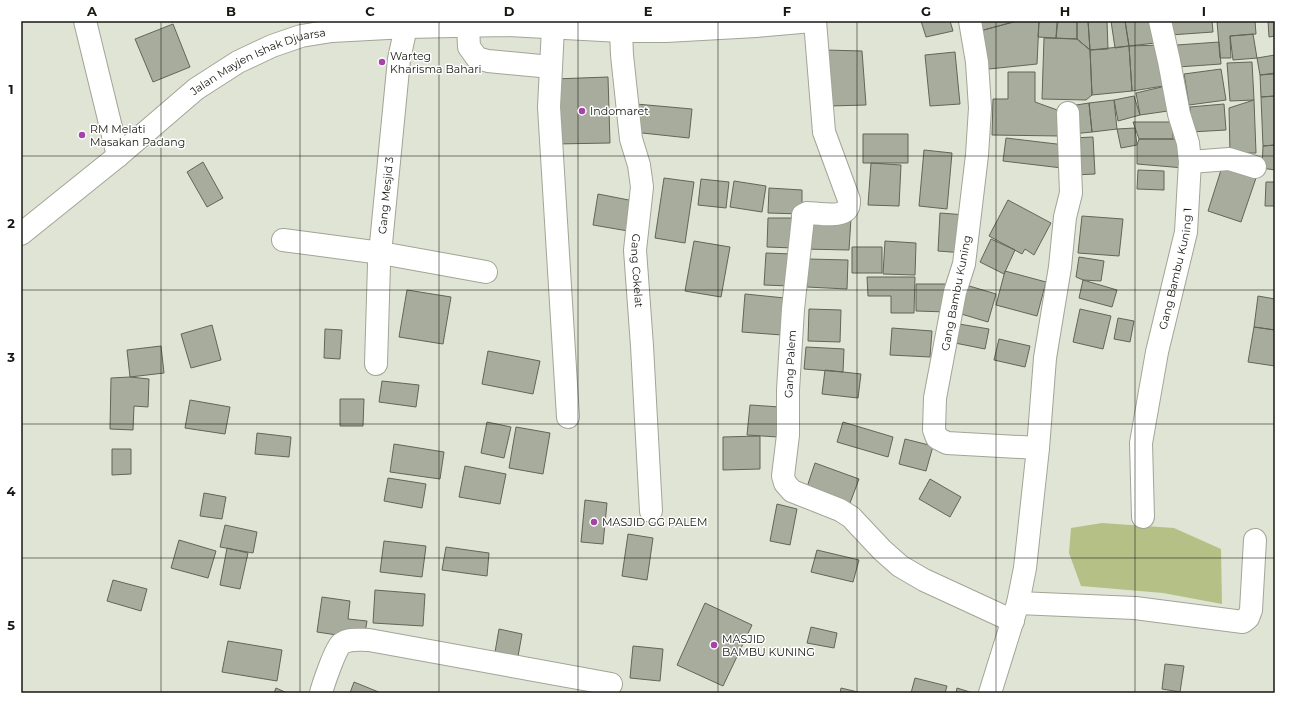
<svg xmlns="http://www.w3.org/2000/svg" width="1296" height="714" viewBox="0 0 1296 714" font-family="Montserrat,sans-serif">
  <rect width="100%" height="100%" fill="#e0e4d4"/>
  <path fill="#b5c086" d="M1102,523L1174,528L1221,549L1222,604L1163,593L1081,586L1069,553L1071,528Z"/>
  <path fill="#a8ac9c" stroke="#626557" d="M921,21H950L953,31L926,37Z
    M977,21H1017L980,31Z
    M1017,21H1039L1037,64L989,69L980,31Z
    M1039,21H1057L1056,38L1038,37Z
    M1058,21L1077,22V39L1056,38Z
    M1078,21H1088L1090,50L1077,39V22Z
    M1088,21H1107L1108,49L1090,50Z
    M1111,21H1125L1129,46L1115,48Z
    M1125,21H1153L1155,43L1129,46Z
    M1169,21H1212L1213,32L1170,35Z
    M1217,21H1255L1256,34L1230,36L1231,58H1220Z
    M1268,21H1275V36L1269,37Z
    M173,24L190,67L153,82L135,39Z
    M1253,34L1257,58L1233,60L1230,36Z
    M1044,38L1077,39L1090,50L1092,95L1086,100L1042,99Z
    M1219,42L1221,64L1178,67L1177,45Z
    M1163,45L1170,85L1132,91L1129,46Z
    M1129,46L1132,91L1092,95L1090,50Z
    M825,50L862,51L866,105L829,106Z
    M955,52L960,104L930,106L925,55Z
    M1275,55V73L1260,75L1257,58Z
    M1252,62L1254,100L1230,101L1227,63Z
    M1221,69L1226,100L1189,105L1184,74Z
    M1008,72H1035V102L1060,111V136L992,135L993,99H1008Z
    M1275,74V96L1261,97L1260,75Z
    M608,77L610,143L555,144L554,79Z
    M1170,85L1175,110L1140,115L1136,93Z
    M1134,96L1140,115L1118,121L1114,100Z
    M1275,96V145L1263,146L1261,97Z
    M1114,100L1117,129L1092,132L1089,103Z
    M1254,100L1256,153H1230L1229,108Z
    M1089,103L1092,132L1072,134L1070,106Z
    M636,104L692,109L689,138L633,132Z
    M1224,104L1226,130L1191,132L1190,107Z
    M1133,122H1173V139H1139Z
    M1135,128L1137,145L1121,148L1117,129Z
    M863,134H908V163H863Z
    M1093,137L1095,174L1074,175L1072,138Z
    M1006,138L1065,145L1062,168L1003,161Z
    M1139,139H1173L1186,144L1184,168L1137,164V145Z
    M1275,145V170L1262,168L1263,146Z
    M924,150L952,153L947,209L919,206Z
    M203,162L223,198L207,207L187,172Z
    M871,163L901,165L899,206L868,205Z
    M1222,167L1256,178L1241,222L1208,211Z
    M1138,170L1164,171V190L1137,189Z
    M664,178L694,182L685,243L655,238Z
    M701,179L729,182L726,208L698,205Z
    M734,181L766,186L762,212L730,207Z
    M1266,182H1275V206H1265Z
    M769,188L802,190V214L768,213Z
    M598,194L639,202L634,232L593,225Z
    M1008,200L1051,223L1034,255L1025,249L1022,254L989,236Z
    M940,213L966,215L964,253L938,251Z
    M1082,216L1123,219L1119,256L1078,253Z
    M806,217L851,218L849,250L803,249Z
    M768,218H796L794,248L767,247Z
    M991,239L1015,250L1004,274L980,262Z
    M694,241L730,247L721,297L685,291Z
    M885,241L916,243L915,275L883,274Z
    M852,247H882V273H852Z
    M766,253L792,254L790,286L764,285Z
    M1079,257L1104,261L1101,281L1083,280L1076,277Z
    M808,259L848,260L847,289L807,287Z
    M1005,271L1046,282L1037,316L996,305Z
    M867,277H915L914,313H891V296H868Z
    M1083,280L1117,290L1112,307L1079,298Z
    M916,284H947L948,312L916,311Z
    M966,285L996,294L988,322L958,313Z
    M407,290L451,297L443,344L399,337Z
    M745,294L785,298L782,335L742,332Z
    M1258,296L1275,299V330L1254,327Z
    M809,309L841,310L840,342L808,341Z
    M1080,309L1111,316L1103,349L1073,342Z
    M1118,318L1134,321L1130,342L1114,339Z
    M953,323L989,329L985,349L950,342Z
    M212,325L221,360L191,368L181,334Z
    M1254,327L1275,330V366L1248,362Z
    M892,328L932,331L930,357L890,355Z
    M325,329L342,330L340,359L324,358Z
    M999,339L1030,346L1025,367L994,360Z
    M161,346L164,373L130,377L127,350Z
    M806,347L844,349L843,372L804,369Z
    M488,351L540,361L533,394L482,384Z
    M825,370L861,374L858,398L822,394Z
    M130,377L149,379L148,407L134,406L133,430L110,429L111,378Z
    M382,381L419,385L416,407L379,402Z
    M340,399H364L363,426H340Z
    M190,400L230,407L225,434L185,428Z
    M750,405L780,407L778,437L747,435Z
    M487,422L511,427L504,458L481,453Z
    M843,422L893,437L888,457L837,442Z
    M516,427L550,433L543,474L509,468Z
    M257,433L291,437L289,457L255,454Z
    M760,436V469L723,470V437Z
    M905,439L933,446L926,471L899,464Z
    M394,444L444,452L440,479L390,472Z
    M112,449H131V474L112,475Z
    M815,463L859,479L850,503L807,487Z
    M465,466L506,474L500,504L459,497Z
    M388,478L426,484L422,508L384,501Z
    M930,479L961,497L950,517L919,499Z
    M204,493L226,497L222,519L200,516Z
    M585,500L607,503L603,544L581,542Z
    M777,504L797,509L790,545L770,541Z
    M225,525L257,532L253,553L220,547Z
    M628,534L653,538L647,580L622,576Z
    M179,540L216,551L208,578L171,568Z
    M384,541L426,546L422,577L380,572Z
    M446,547L489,553L487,576L442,570Z
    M227,548L248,553L240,589L220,585Z
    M817,550L859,560L853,582L811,572Z
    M113,580L147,589L141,611L107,601Z
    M375,590L425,594L423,626L373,623Z
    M322,597L350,601L348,619L367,621L364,639L317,632Z
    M705,603L752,625L723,686L677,665Z
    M811,627L837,633L834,648L807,643Z
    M499,629L522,634L517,662L494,658Z
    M228,641L282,650L277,681L222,672Z
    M633,646L663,649L660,681L630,678Z
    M1165,664L1184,666L1180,692L1162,689Z
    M915,678L947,686L945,693H911Z
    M354,682L381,693H350Z
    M276,688L287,693H274Z
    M841,688L862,693H840Z
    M957,688L973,693H956Z"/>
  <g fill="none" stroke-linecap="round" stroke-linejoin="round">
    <g stroke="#a1a595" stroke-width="24">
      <g id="minor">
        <path d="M85,21L118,156"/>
        <path d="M815,21L824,132L849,200C849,204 849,208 845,211C838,217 815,213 807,213L803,215V218L793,309L788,390V435L783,476L785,483L792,491L840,510L851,517L882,550L900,566L924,580L1013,621"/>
        <path d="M970,21L977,62L980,108L977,155L964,264L955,292L935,398L934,430L937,438L947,443L1038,448"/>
        <path d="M468,26L469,47L477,58L488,61L551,67"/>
        <path d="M553,28L549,107L568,417"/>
        <path id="s1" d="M621,31L622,55L631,139L639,165L642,187L635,250L642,346L651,511"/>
        <path d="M1190,162L1229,159L1255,167"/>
        <path d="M283,240L381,253L486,272"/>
        <path id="s2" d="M376,364L379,264L399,59L406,27"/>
        <path id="s3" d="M1143,517L1141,443L1157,352L1186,232L1190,162L1188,143L1179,114L1169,61L1160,21"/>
        <path d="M1018,603L1135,608L1243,622L1248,618L1251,610L1255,540"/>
        <path d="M321,693C323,685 336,647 341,644C349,638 360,640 369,640L611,684"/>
        <path d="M990,693L1018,603L1025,568L1038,448L1045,358L1060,267L1065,217L1071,193L1068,113"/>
      </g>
    </g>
    <g stroke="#a1a595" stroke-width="24">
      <g id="major">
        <path id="s4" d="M21,234L118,156L196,89L238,62L272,46L301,36L332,31L406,27L506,25L621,31H666L756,26L812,21"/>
      </g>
    </g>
    <use href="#minor" stroke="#fff" stroke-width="22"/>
    <use href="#major" stroke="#fff" stroke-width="22"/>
  </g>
  <path fill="none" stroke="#171812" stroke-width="1" stroke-opacity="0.55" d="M161,21V693M300,21V693M439,21V693M578,21V693M718,21V693M857,21V693M996,21V693M1135,21V693M21,156H1275M21,290H1275M21,424H1275M21,558H1275"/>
  <g fill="#a742a8" stroke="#fff" stroke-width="1.5">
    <circle cx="382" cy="62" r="4"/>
    <circle cx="582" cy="111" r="4"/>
    <circle cx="82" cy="135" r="4"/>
    <circle cx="594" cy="522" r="4"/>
    <circle cx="714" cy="645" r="4"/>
  </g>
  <g text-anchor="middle" stroke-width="3" stroke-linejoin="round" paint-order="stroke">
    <g font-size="11" fill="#171812" stroke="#fff" text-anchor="start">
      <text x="390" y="60">Warteg<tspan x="390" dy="13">Kharisma Bahari</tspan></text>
      <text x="590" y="115">Indomaret</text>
      <text x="90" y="133">RM Melati<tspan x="90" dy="13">Masakan Padang</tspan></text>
      <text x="602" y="526">MASJID GG PALEM</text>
      <text x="722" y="643">MASJID<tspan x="722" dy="13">BAMBU KUNING</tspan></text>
    </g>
    <g font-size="11" fill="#171812" stroke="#fff">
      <text dy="4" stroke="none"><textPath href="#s4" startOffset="296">Jalan Mayjen Ishak Djuarsa</textPath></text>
      <text dy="4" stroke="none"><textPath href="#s2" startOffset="169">Gang Mesjid 3</textPath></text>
      <text dy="4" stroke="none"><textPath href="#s3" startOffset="252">Gang Bambu Kuning 1</textPath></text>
      <text dy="4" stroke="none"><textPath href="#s1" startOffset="242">Gang Cokelat</textPath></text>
      <text transform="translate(956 293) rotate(-79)" y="4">Gang Bambu Kuning</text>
      <text transform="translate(790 364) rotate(-87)" y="4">Gang Palem</text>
    </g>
  </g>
  <rect width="1296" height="714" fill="none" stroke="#ffffff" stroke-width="44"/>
  <rect x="22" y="22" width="1252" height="670" fill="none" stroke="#171812" stroke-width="1.5"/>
  <g font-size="13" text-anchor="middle" font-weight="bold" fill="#171812">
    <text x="92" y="16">A</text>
    <text x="231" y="16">B</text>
    <text x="370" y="16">C</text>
    <text x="509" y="16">D</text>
    <text x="648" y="16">E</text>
    <text x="787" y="16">F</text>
    <text x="926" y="16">G</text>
    <text x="1065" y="16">H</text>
    <text x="1204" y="16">I</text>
    <text x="11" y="94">1</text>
    <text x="11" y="228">2</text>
    <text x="11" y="362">3</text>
    <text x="11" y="496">4</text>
    <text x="11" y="630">5</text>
  </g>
</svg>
